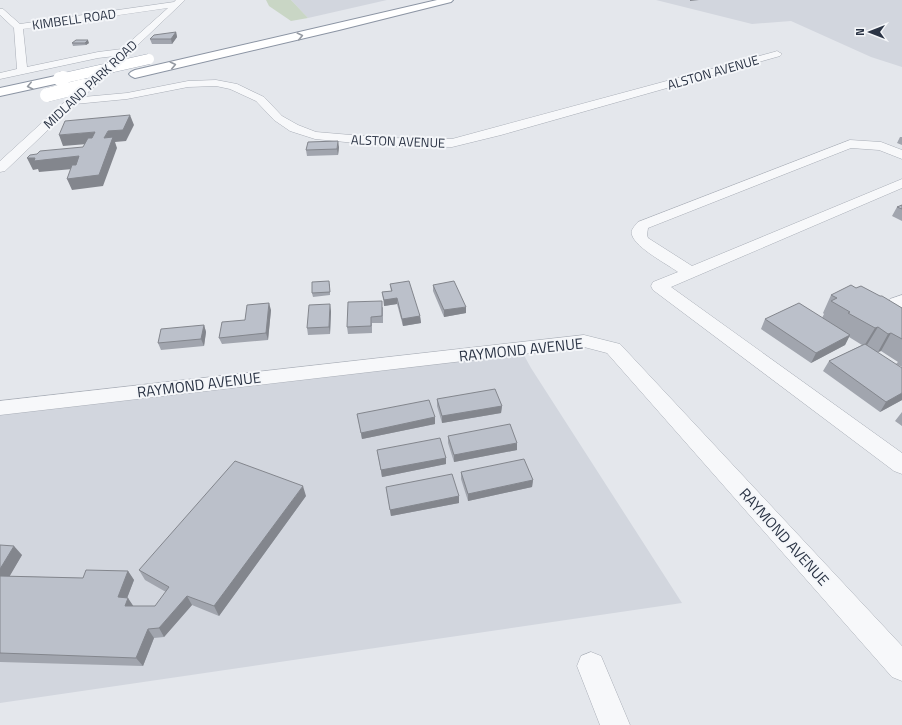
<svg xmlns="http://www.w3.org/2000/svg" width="902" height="725" viewBox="0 0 902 725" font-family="'Titillium Web',sans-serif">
  <rect width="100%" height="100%" fill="#e4e7ec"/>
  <path fill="#d2d6de" d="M291,0H387L308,18Z
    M656,0H902V67L871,57L791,21L752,24Z
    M520,348L531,368L682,603L0,703V408Z"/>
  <path fill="#c9d6c5" d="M266,0H291L308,18L291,21L269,6Z"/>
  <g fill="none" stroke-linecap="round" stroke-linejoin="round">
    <g stroke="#a9aeb7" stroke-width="1">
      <path id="minor" d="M176,0H185L83,97L127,93L188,81L216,80L237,84L264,97L282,116L298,125L316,132L386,138L452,139L774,52L777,51L782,54L780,56L501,135L452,147L386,146L315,139L290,131L274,120L256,101L230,89L216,86L188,87L127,99L75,104L5,171L0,172V161L115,56L98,58L0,79V73L17,69L14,28L0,15V9H3L20,24L174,2ZM168,8L122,49L98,52L27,67L23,29Z
        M850,140L881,142L902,150V159L879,150L851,148L648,228L647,235L648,238L692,266L902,179V188L671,287L902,453V474L894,471L653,290L651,286L653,282L678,272C667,264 636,248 632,235C630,230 635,226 638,222Z
        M902,295V312L896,311L887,303L890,299Z
        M584,335L620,344L902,646V681L892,677L607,353L584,347L0,415V401Z
        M591,652L601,656L630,725H600L577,666L581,656Z"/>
    </g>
    <g stroke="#8b94a3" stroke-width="2">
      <path id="highway" d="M437,0H453L451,2L339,30L135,78L131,76L129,74L131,72L135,70Z
        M60,75L64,76L66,79L64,82L0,96V88Z"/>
    </g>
    <use href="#minor" fill="#f7f8fa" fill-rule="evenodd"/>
    <use href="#highway" fill="#fff" fill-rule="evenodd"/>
    <g stroke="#8b94a3" stroke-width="11" stroke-linecap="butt">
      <path id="highway-bridge-far1" d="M60,79L149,59"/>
    </g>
    <g stroke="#8b94a3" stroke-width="14" stroke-linecap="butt">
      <path id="highway-bridge" d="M60,79L63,78
        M47,95L83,86"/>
    </g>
    <use href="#highway-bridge-far1" stroke="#fff" stroke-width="10"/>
    <use href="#highway-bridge" stroke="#fff" stroke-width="14"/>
  </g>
  <path fill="#a1a5ae" d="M176,32L177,37L172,44H152L150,39Z
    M72,43H89L86,45L73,46Z
    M900,137H902V145L897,143Z
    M339,147L338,155L307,156L306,150Z
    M902,205V221L892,216L897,207Z
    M330,284V295L313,297L312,293Z
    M390,284L420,316L421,323L403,326L397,304L384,306L382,292L391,291Z
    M433,285L466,313L444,317L433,291Z
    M856,288L880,296L902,308V367L896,364L898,362L881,351L878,352L902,400L880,412L823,371L829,361L862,345L849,337L845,345L811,363L761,329L765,319L822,318L824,314L823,313L831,295Z
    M383,307V323H372V333L348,334L347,327Z
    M271,310L268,340L222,344L219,338L245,320Z
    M331,311L330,334L308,335L307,328Z
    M204,325L206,332L204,346L161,350L158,343Z
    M437,399L502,406L501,413L442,423L437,406Z
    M902,412V426L895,421Z
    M357,414L435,417V424L362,439Z
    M448,436L517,450L454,462L448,443Z
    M377,450L446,458V464L382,477Z
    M461,472L533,480L532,487L468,501L461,479Z
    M386,487L459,496V503L391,516Z
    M306,496L219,616L192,605L164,637L154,638L143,666L0,662V545L22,555L9,576L83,578L128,571L134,580L127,598L133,606H155L166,592L145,580L139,570Z"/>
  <path fill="#83868d" d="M690,0H699L690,1Z
    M176,32L177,37L172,44L171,39Z
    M88,40L89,43L86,45L85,43Z
    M130,115L134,125L126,141L115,142L117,148L103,186L72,190L67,179L104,138L108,131Z
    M95,132L99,143L63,146L59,135Z
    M338,141L339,147L338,155L337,149Z
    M79,156L84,168L39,172L38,169L33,170L27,158Z
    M397,298V304L384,306V300Z
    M269,303L271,310L268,340L266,333Z
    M330,304L331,311L330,334L329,327Z
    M466,307V313L444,317V310Z
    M420,316L421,323L403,326L402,319Z
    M204,325L206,332L204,346L201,339Z
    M878,327L867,345L864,346L875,328Z
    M891,333L881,351L878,352L888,334Z
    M850,335L845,345L811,363L816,353Z
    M902,393V400L880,412L886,402Z
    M502,406L501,413L442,423V416Z
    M435,417V424L362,439L361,433Z
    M517,443V450L454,462V455Z
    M446,458V464L382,477L381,470Z
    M533,480L532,487L468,501V494Z
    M303,486L306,496L219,616L214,606Z
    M459,496V503L391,516L390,510Z
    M14,546L22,555L4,586L0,581V569Z
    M128,571L134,580L124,606L118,597Z
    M187,596L192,605L164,637L159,628Z
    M128,598L134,607L125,606Z
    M148,629L154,638L143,666L136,658Z"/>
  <path fill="#bbc0ca" stroke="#83868d" d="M176,32L171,39H150L154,35Z
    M76,40H88L85,43H72Z
    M130,115L123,130L108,131L104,138L113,137L99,175L67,179L72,165H76L79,156L34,161L35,158H27L30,155L37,154L40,151L83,147L88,138H92L95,132L59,135L65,121Z
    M338,141L337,149L306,150L308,142Z
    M902,205V209L897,207Z
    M329,281L330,292L312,293V282Z
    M409,281L420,316L402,319L397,298L384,300L382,292L392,291L390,284Z
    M454,281L466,307L444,310L433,285Z
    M851,285L856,288L861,286L880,296H882L902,308V339L891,333L888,334L878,327L875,328L848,313L850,312L831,301L837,298L831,295Z
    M382,301V316L371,317V326L347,327L348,302Z
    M269,303L266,333L219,338L222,322L245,320L247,305Z
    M799,303L850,335L816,353L765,319Z
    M330,304L329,327L307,328L309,305Z
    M204,325L201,339L158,343L161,329Z
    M865,344L902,368V393L886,402L829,361Z
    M495,389L502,406L442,416L437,399Z
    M429,400L435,417L361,433L357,414Z
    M510,424L517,443L454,455L448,436Z
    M440,438L446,458L381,470L377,450Z
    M524,459L533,480L468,494L461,472Z
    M235,461L303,486L214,606L187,596L159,628L148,629L136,658L0,653V576L83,578L86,570L128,571L118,597L128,598L125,606H155L169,587L139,570Z
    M452,474L459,496L390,510L386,487Z
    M0,545L14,546L0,569Z"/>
  <defs><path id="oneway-chevron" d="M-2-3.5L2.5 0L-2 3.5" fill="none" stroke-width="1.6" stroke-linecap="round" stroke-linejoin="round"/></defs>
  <g stroke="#959aa2">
    <use href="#oneway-chevron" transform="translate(300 36) rotate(-13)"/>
    <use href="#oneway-chevron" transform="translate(173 65) rotate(-13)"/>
    <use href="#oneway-chevron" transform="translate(30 86) rotate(167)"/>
  </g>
  <g text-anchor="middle" stroke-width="4" stroke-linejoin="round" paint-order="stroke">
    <g font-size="13" fill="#2b3445" stroke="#f4f6f9">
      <text transform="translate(74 19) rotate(-8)" y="5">KIMBELL ROAD</text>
      <text transform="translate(713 72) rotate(-16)" y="5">ALSTON AVENUE</text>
      <text transform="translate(90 84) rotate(-43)" y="5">MIDLAND PARK ROAD</text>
      <text transform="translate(398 141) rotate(2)" y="5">ALSTON AVENUE</text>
    </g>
    <g font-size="15" fill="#2b3445" stroke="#f4f6f9">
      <text transform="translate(521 350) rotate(-6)" y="5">RAYMOND AVENUE</text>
      <text transform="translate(199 385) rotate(-7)" y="5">RAYMOND AVENUE</text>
      <text transform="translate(784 537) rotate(48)" y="5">RAYMOND AVENUE</text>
    </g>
  </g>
  <g transform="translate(870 32) rotate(270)" stroke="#f4f6f9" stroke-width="3" paint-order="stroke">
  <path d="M0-3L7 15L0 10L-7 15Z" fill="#2b3445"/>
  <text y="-6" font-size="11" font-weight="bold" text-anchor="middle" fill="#2b3445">N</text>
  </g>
</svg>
